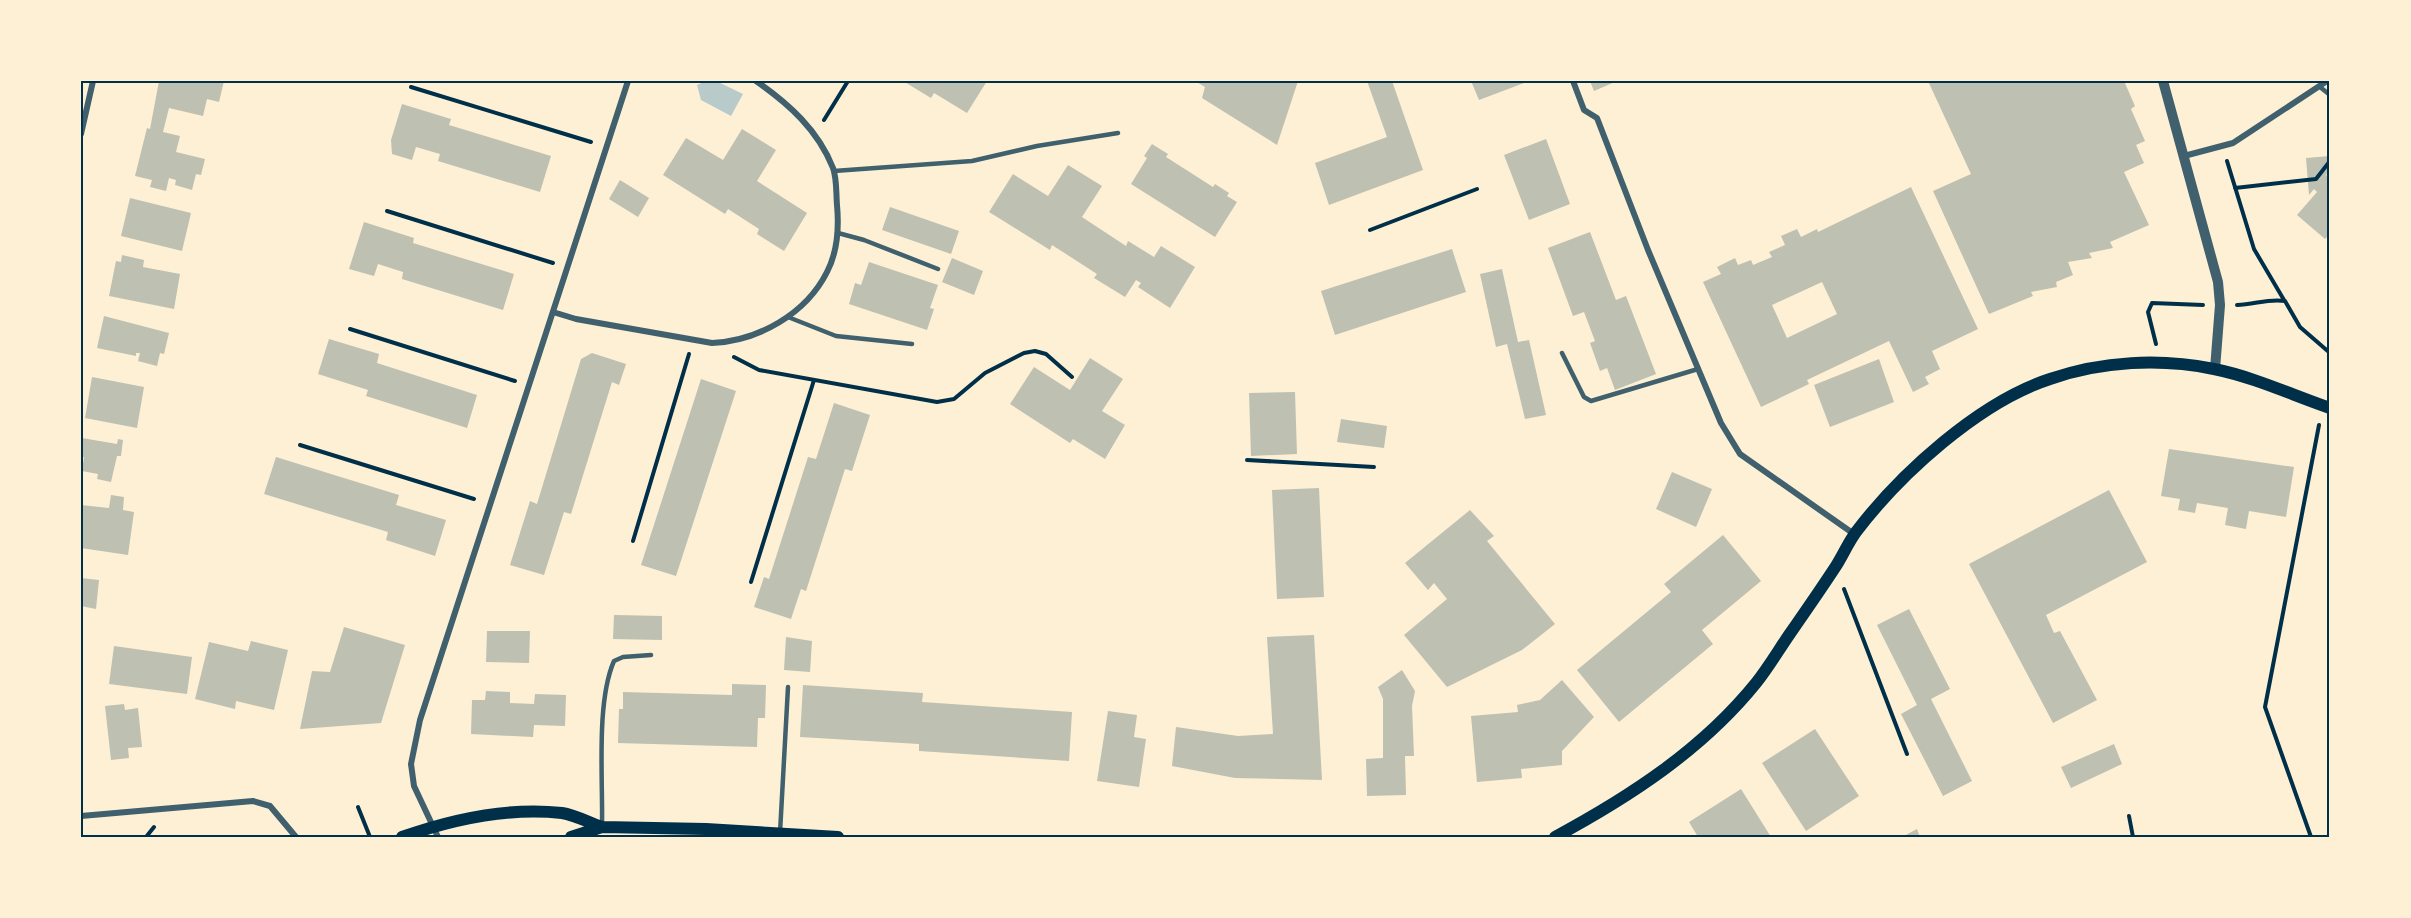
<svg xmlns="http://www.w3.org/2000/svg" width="2411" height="918" viewBox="0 0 2411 918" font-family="'Public Sans',sans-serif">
  <rect width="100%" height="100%" fill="#fdf0d5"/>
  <path fill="#b9caca" d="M706,81H716L743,94L731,116L701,100L697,85Z"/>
  <path fill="#bec0b2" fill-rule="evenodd" d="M159,81H224L219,102L207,99L203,116L169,108L163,132L180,136L176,152L205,159L201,175L196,174L192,190L175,185L176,180L169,178L166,191L150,187L152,180L135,176L147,128L150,129Z
    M903,81H987L967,113L934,93L931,98Z
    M1195,81H1298L1277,145L1202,98L1205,87Z
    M1367,81H1392L1423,170L1329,205L1315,163L1387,137Z
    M1471,81H1523L1524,83L1479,100Z
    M1590,81H1617L1594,91Z
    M1928,81H2124L2135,106L2131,109L2145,141L2136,145L2144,163L2124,172L2149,225L2110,242L2113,248L2089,253L2092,258L2068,262L2073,275L2056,282L2057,287L2031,292L2033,296L1989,314L1933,191L1971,174Z
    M402,104L451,119L449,125L551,156L540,192L438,161L440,154L416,147L412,160L392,154L391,140Z
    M742,129L776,150L757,181L807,213L784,251L757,234L759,229L728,209L725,214L663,175L686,138L723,160Z
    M1546,139L1570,204L1529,220L1504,155Z
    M1152,144L1168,154L1166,157L1213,187L1215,184L1229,193L1227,196L1237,202L1215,237L1131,184L1147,158L1144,156Z
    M2330,156V170L2326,175L2330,179V234L2325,239L2297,215L2317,192L2314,189L2309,195L2306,158Z
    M1068,165L1102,186L1082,217L1126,246L1128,241L1154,257L1161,246L1195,267L1170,308L1138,287L1141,283L1136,280L1125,297L1094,278L1097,274L1052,245L1050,250L989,212L1013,174L1048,196Z
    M620,180L649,198L638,217L609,199Z
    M1911,187L1978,329L1932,351L1940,369L1925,377L1929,384L1913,392L1889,341L1807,380L1809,384L1761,407L1703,282L1721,274L1717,267L1735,258L1738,265L1751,260L1753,265L1772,257L1769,252L1785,245L1781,236L1797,229L1801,237L1817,229L1818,232ZM1822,282L1837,314L1787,338L1772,305Z
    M130,198L191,213L182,251L121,236Z
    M890,207L959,231L951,254L882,230Z
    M364,222L414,238L413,243L514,274L503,310L402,279L403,272L378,264L374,276L349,269Z
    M1590,232L1616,300L1626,296L1656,374L1615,390L1607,368L1600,371L1590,343L1595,341L1584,312L1573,316L1548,248Z
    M1452,249L1466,292L1335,335L1321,291Z
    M122,255L144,260L143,267L180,274L174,309L109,296L116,261L121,262Z
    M952,258L983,271L974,295L942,282Z
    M869,262L938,285L930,308L934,309L927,330L849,304L855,283L861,285Z
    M1502,269L1518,342L1529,340L1546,415L1525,419L1507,344L1496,347L1480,274Z
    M104,316L169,333L164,354L160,353L157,366L138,361L140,353H136V356L97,348Z
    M329,339L379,354L377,363L477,395L467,428L366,396L368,390L318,374Z
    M592,353L626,364L619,385L612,382L571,514L564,512L544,575L510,565L530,501L537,504L581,359Z
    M1090,358L1123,379L1102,411L1125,425L1105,459L1073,439L1070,443L1010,404L1034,367L1070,390Z
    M1879,359L1894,402L1830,427L1814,385Z
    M92,377L144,387L137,428L85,418Z
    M701,379L736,391L676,576L641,565Z
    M1295,392L1297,454L1251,456L1249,393Z
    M834,403L870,415L852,471L845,469L806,591L801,589L791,619L754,607L764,577L769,579L808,457L816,459Z
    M1341,419L1387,426L1384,448L1337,442Z
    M82,438L117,444L118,439L123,440L121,456H117L111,482L97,479L98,474L82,471L84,457H81Z
    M2169,449L2294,467L2286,517L2249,511L2246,529L2225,525L2228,508L2197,503L2195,513L2178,510L2180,499L2161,496Z
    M276,457L399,495L396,505L446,520L435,556L386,540L388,532L264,494Z
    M1672,472L1712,489L1696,527L1656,509Z
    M1319,488L1324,597L1277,599L1272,490Z
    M2109,490L2147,562L2046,615L2054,633L2060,631L2097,700L2053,723L1969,564Z
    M111,495L124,497L123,510L134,512L128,555L81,548V505L109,508Z
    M1470,510L1494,536L1487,541L1555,624L1522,650L1447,687L1404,635L1447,599L1434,583L1428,590L1405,563Z
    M1723,535L1761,581L1702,630L1713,644L1619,722L1577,670L1671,592L1664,584Z
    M81,578L99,580L96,609L81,606Z
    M1909,609L1950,689L1931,699L1972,781L1943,796L1901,714L1917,705L1877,625Z
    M614,615L662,616V640L613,639Z
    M344,627L405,645L381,723L300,729L312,671L330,672Z
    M487,631H530L529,663L486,662Z
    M1314,635L1322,780L1235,778L1172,766L1176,727L1238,736L1273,734L1267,637Z
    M786,637L812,641L810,672L784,670Z
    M251,641L288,650L274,710L236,701L235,709L195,699L209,642L248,651Z
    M114,646L192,657L187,694L109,684Z
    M1402,670L1415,691L1412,706L1414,756H1405L1406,795L1367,796L1366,759L1383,758V699L1378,687Z
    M1562,680L1594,717L1562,751V765L1521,769L1522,778L1477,782L1471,716L1518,712L1517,705L1540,700Z
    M732,684L766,685L765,718H758L757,747L618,743L619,709H623V692L732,695Z
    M803,685L923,693L922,702L1072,712L1069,761L919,751V744L800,737Z
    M486,691L510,692V703L534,704L535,694L566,695L565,726L534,725L533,737L471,734L472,700H485Z
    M124,704L125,710L138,708L142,747L128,748L129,758L111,760L105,706Z
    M1108,711L1137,715L1134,737L1146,739L1139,787L1097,781Z
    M1815,729L1859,796L1806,831L1762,763Z
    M2114,744L2122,764L2071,788L2061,767Z
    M1741,789L1771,837H1698L1689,822Z
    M1917,829L1920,837H1902Z"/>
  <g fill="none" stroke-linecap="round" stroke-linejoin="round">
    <path stroke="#003049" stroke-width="4" d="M411,87L591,142
      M824,120L848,81
      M2227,161L2254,249L2284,300
      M2235,188L2316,179L2330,161
      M387,211L553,263
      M1370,230L1477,189
      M2237,305C2254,305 2268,298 2285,301L2300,327L2330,353
      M350,329L515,381
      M2156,344L2148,312L2152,303L2203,305
      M734,357L759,370L937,402L954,399L985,373L1024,353L1035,351L1046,354L1072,377
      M300,445L474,499
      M1247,460L1374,467
      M633,541L689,354
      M751,582L814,380
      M1844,589L1907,754
      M358,807L370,837
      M2129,816L2133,837
      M146,837L154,827
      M2311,837L2265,707L2319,425"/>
    <path stroke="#3f606c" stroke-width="4.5" d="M2320,87L2330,95
      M834,171L972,161L1037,146L1118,133
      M838,233L864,240L938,269
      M788,317L836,336L912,344
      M1562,353L1584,397L1591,401L1698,369
      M602,824C603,779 596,702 614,661L623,657L651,655
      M780,833L788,687"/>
    <path stroke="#3f606c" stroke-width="6" d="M1573,81L1584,110L1597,118L1648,250L1721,423L1740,454L1854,534
      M81,134L93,81
      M2184,156L2233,143L2327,81
      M553,312L576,319L712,343C758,341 806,314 827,272C838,251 839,227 837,205C836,193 837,179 833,168C818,130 789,104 756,81
      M81,816L253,801L270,806L296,837
      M438,837L414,786L411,764L420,720L628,81"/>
    <path stroke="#3f606c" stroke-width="10" d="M2163,81L2218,282L2220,305L2215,369"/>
    <path stroke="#003049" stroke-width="12" d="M402,837C453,819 508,807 562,813C575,815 590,823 602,827
      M571,837L602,827L706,829L838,837
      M1555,837C1629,797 1702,750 1756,683C1768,668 1778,651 1789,635C1805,612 1821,589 1836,566C1843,555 1848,543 1856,532C1900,474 1979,402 2050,379C2102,361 2160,358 2214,369C2254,377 2292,395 2330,408"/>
  </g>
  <rect width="2411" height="918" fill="none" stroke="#fdf0d5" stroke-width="165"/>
  <rect x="82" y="82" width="2246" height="754" fill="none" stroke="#003049" stroke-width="2"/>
</svg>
